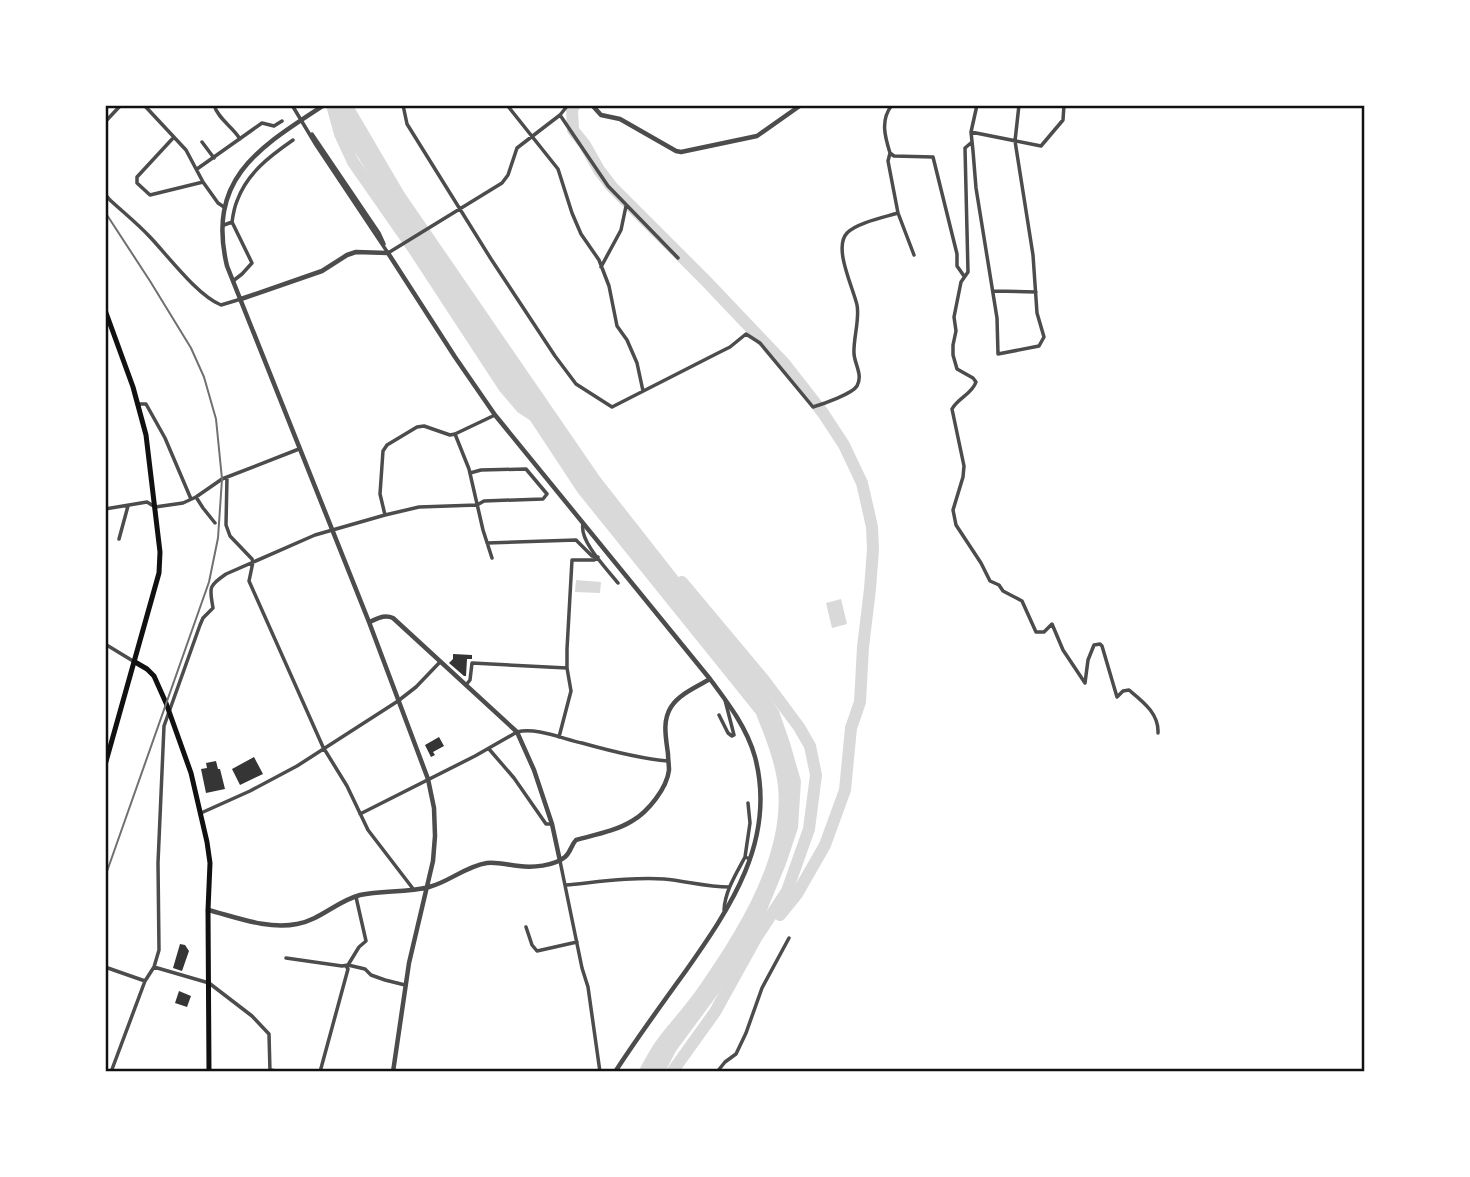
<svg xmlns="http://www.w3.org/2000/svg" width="1470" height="1177" viewBox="0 0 1470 1177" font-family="'IBM Plex Serif',serif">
  <rect width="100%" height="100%" fill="#fff"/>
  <path fill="#d9d9d9" d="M326,105H353L404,192L600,477L753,672L779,711L790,743L801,781L798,828L786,864L763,920L718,994L676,1051L665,1072H638C643,1063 648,1053 654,1044C668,1024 686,1006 700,985C738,930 785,856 778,786C775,761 765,737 756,714L578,493L383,198Z
    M576,580L601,582L600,593L575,592Z
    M841,599L847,624L832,628L826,603Z"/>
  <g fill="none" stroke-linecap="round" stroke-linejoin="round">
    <path stroke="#d9d9d9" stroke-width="12" d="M332,105L340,134L353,162L413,248L504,387L522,408L536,417
      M575,105L572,109L573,130L585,145L599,170L612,187L706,281L784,363L823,413L844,445L862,483L868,509L872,527L873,549L870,589L863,647L860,702L851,728L845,790L825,845L797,894L780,915
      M672,1072L715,1012L756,938L787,891L809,829L816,775L810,746L799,727L764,680L682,582"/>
  </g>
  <path fill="#353535" d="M453,654L472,655V659H467L466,676H464L449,663L453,659Z
    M439,737L444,746L433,752L435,755L431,757L425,745Z
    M254,757L263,774L240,785L232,769Z
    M216,761L218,769H220L225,789L206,793L201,769L207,768L206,763Z
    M180,944L185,945L189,951L182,971L173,968Z
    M179,991L191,996L187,1007L175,1003Z"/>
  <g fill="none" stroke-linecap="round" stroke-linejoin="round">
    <path stroke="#4c4c4c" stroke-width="3.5" d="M144,105L186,150L203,182L218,203L224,207
      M214,105C218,119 233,127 240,139
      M292,105L316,145L388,253
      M403,105L407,124L491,259L555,356L576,384L612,407L716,354L730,347L746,334L760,343L813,407C823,404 852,394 857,386C863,375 855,365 854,354C853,339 860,319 857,305C853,287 833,248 847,233C856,223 885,217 898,213
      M507,105L558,169L572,213L581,234L599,260L609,286L617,326L627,340L637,363L643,391
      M892,105C880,120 885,137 890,153L894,156L933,157L957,254V266L964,276
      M977,105L971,132L973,151L976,188L997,318L998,354L1039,346L1044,337L1037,313L1033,255L1015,141L1019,105
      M560,115L608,186L678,258
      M105,122L121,105
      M971,132L1041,146L1063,120L1064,105
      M312,134L379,233L384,244
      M174,137L137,177V183L150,195L203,182
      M202,142L214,158
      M972,142L965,148L968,272L961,282L954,317L956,331L953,345V355L957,369L973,378L976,382C972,394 958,398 952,409L964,466L963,477L953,510L956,525L981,563L990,581L999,585L1003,591L1022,601L1036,632H1044L1052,624L1063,650L1085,683L1088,660L1094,645L1100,644L1102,646L1117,697L1123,691L1129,690C1142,701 1159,713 1158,733
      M890,153L888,161L898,213L914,255
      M197,169L262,123L274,126L282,121
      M105,194L110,200C123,212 138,224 150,237C169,257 197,295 221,305L241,299
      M232,222L252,263L242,274L233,281
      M224,225L232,222C233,215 234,208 237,201C247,173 270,156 293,140
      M388,253L502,183L508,175L517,148L560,115L568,105
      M601,267L621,230L626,206
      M993,291L1036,292
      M138,404H146L165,438L191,499
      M455,434L469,469L483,530L492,558
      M227,477L226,525L230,536L252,559L253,562L249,581L323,747L347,786L368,830L414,890
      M196,497L203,508L215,523
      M105,509L147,502L155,507L183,503L196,497L222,479L299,449
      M385,515L380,494L383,451L387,445L417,427L424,426L450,435L455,434L495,415
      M583,524C579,541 607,569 618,583
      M119,539L128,506
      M487,543L576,540L592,556L597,557
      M105,644L133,661
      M466,685L470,680L472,663L567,668
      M719,715L728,733L732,736L734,735L725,700
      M559,737L571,691L567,668V649L572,560H594L598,557
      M489,749L514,778L546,824H552
      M201,813L250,791L297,766L398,701L416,687L440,662
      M360,814L475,756L517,732C536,727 563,739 582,743C607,750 643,759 668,761
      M745,857L750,823L748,803
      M560,861L582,968L588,987L600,1072
      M566,885C598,882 632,877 664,879C686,881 707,887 729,887
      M724,910C725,891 736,874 745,857L750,859
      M526,927L532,945L537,951L577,942
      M286,958L342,966L348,965L359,947L366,941L356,897
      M348,965L365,969L371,975L385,980L405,985
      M105,967L145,981
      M154,967L209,983L252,1016L269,1034L270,1072
      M270,1070L283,1072
      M111,1072L145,981L154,967L159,950L158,863L164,726L200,625L203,618L213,608C210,588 207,587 226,574L315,535L385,515L419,507L477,505L484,501L543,499L547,494L526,469L481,470L470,473
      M320,1072L348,969L346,966
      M717,1072L725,1062L736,1054L746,1033L762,988L789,938"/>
    <path stroke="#4c4c4c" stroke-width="4.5" d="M324,105C260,147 206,178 227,266L369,622L428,779L434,808L435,836L433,861L409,963L393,1072
      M592,105L601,115L620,119L676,151L681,152L757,136L801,105
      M241,299L322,271L347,255L356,252L388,253L455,357L495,415L710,679C728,703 747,728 755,757C777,840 730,908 685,972C661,1005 637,1038 615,1072
      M369,622C377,619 384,614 393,618L517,732L534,770L552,824L560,861
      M208,910C236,917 268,930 297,924C320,920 337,901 360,895C382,890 406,893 429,887C449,882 466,866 487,863C498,862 508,865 519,866C532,868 554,866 565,857C571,852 571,845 576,840C594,835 616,831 632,821C648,812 667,788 669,770C669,765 668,759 668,754C666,738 662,721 671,707C679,694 698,686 710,679"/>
    <path stroke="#111" stroke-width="5" d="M135,662L147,669L154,676L166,703L191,773L207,842L210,863L208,910L209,1072"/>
    <path stroke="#111" stroke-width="5" d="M105,310L133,387L146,435L160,552L159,573L105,765"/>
    <path stroke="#707070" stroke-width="2" d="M105,212L150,281L191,348L204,377L216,419L222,479L218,538L209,582L105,877"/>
  </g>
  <rect width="1470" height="1177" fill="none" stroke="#ffffff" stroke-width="214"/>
  <rect x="107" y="107" width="1256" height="963" fill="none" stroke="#111" stroke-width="2.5"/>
</svg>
